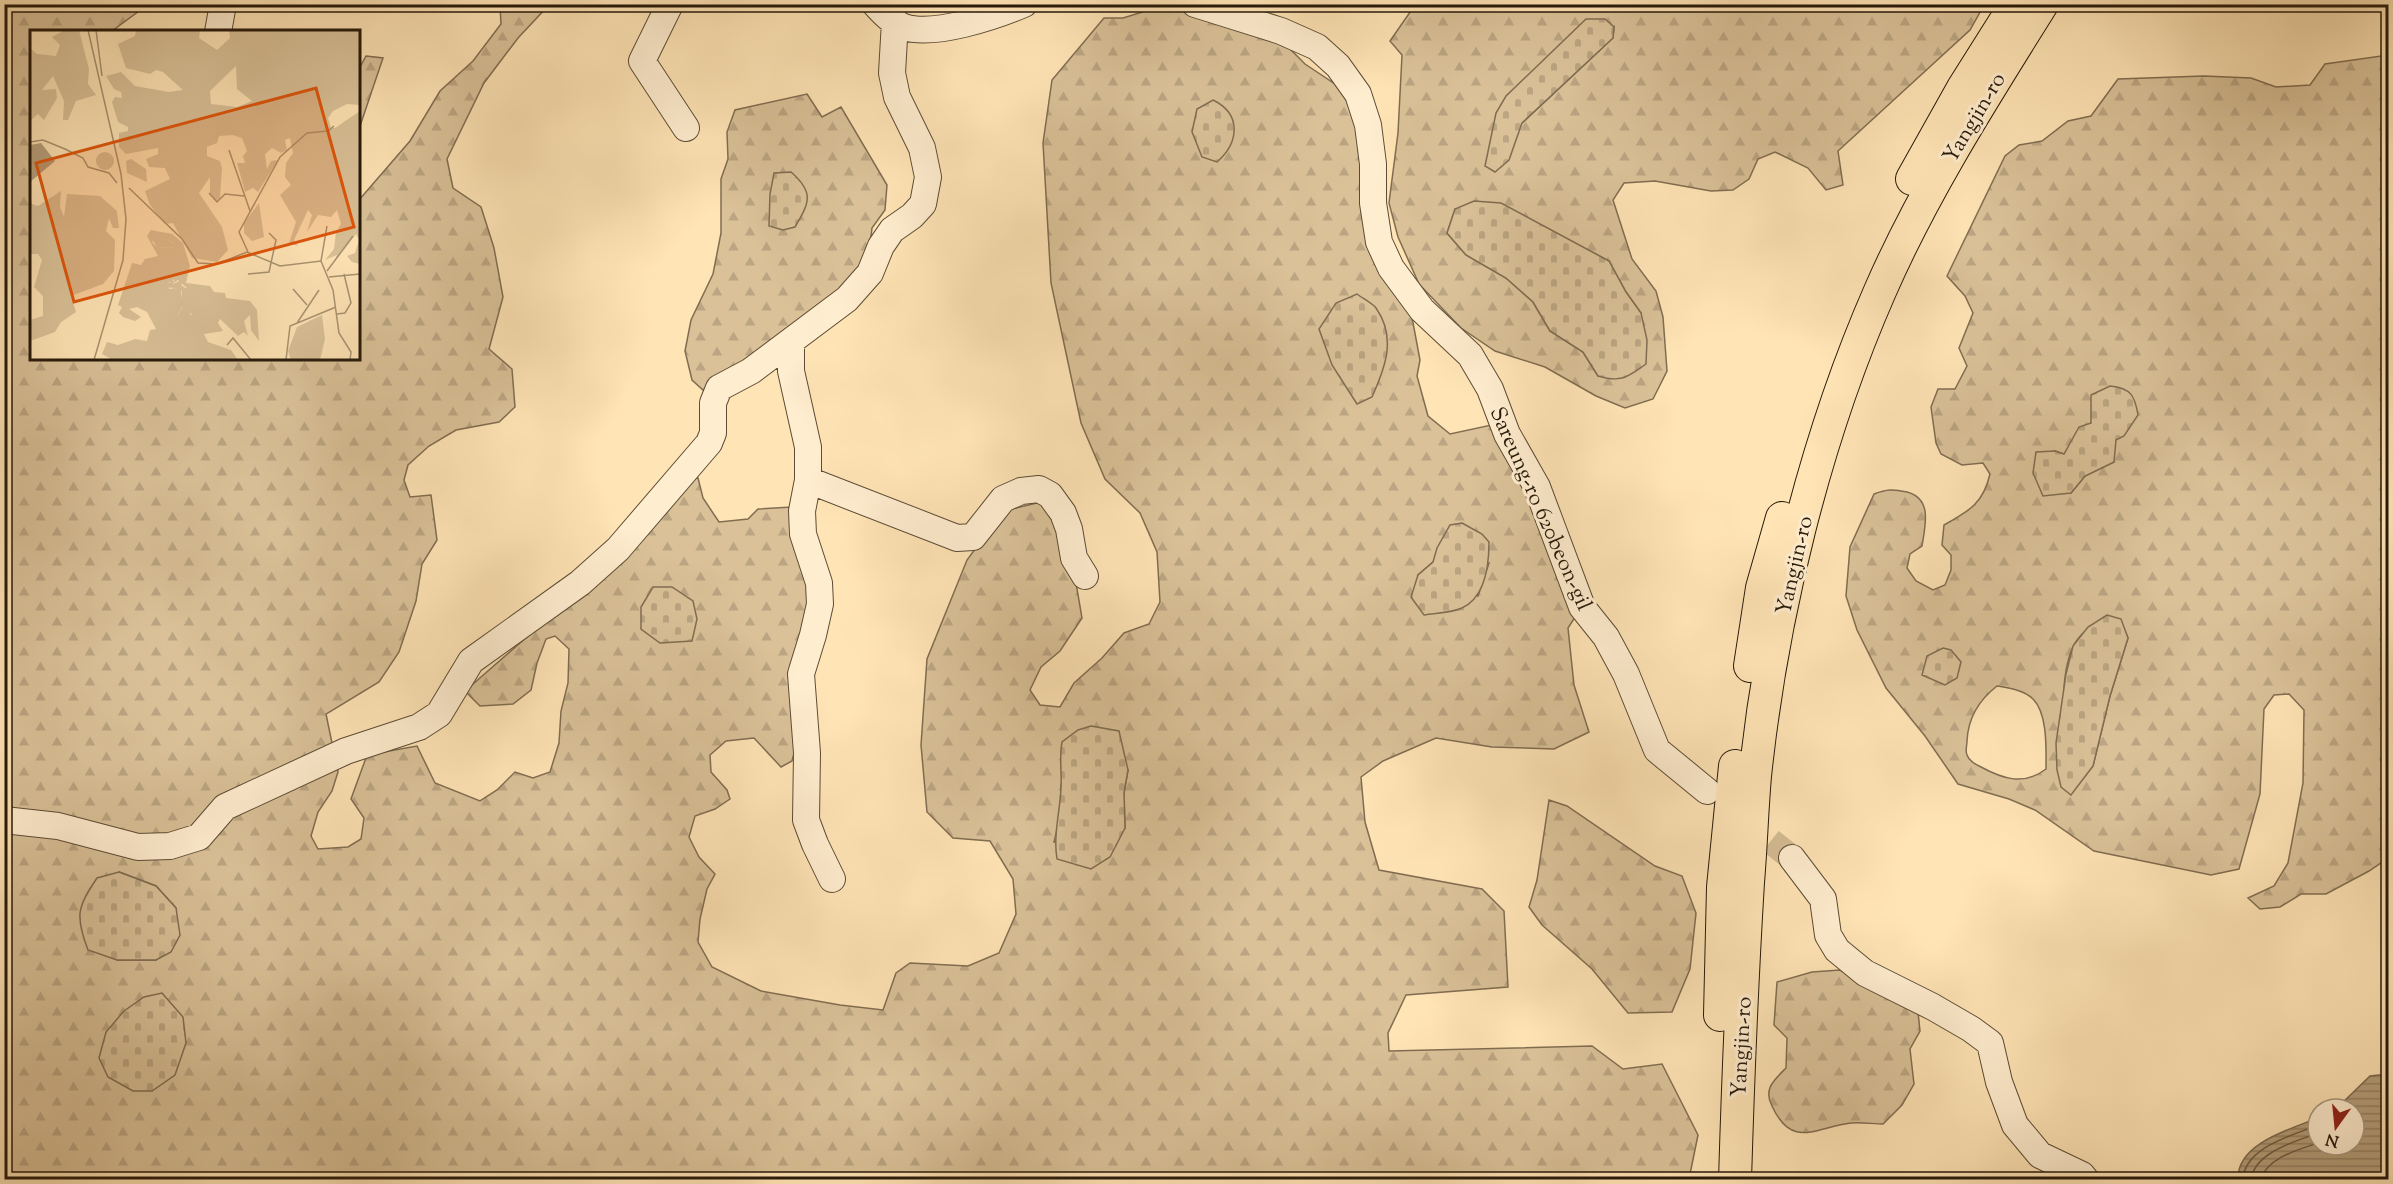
<svg xmlns="http://www.w3.org/2000/svg" width="2393" height="1184" viewBox="0 0 2393 1184" font-family="'Sorts Mill Goudy',serif">
  <defs>
    <pattern id="forest-firs" width="22" height="20" patternUnits="userSpaceOnUse" patternTransform="scale(1.5)"><rect width="22" height="20" fill="#dac198"/><path d="M5 1l3.5 6h-7zM16 11l3.5 6h-7z" fill="#bba582"/></pattern>
    <pattern id="cemetery-stones" width="16" height="16" patternUnits="userSpaceOnUse" patternTransform="scale(1.5)"><rect width="16" height="16" fill="#dac198"/><path d="M2 7V4a2 2 0 0 1 4 0v3zM10 15v-3a2 2 0 0 1 4 0v3z" fill="#bba582"/></pattern>
    <pattern id="water-rules" width="6" height="5" patternUnits="userSpaceOnUse" patternTransform="scale(1.5)"><rect width="6" height="5" fill="#b59f7b"/><path d="M0 2.5h6" fill="none" stroke="#938163"/></pattern>
  </defs>
  <rect width="100%" height="100%" fill="#ffe4b5"/>
  <filter id="stains"><feTurbulence type="fractalNoise" baseFrequency=".00333" numOctaves="4"/><feColorMatrix values="0 0 0 0 .2 0 0 0 0 .09 0 0 0 0 .02 0 0 0 .5 -.17"/></filter>
  <radialGradient id="worn" r=".72"><stop offset=".6" stop-color="#630" stop-opacity="0"/><stop offset="1" stop-color="#630" stop-opacity=".3"/></radialGradient>
  <path fill="url(#forest-firs)" stroke="#806d51" stroke-width="1.5" fill-rule="evenodd" d="M5,5H147L112,31L32,32V358H358L359,200L410,141L440,91L473,61L501,24L500,5H546L547,7L518,38L484,83L447,159L453,188L481,207L494,248L503,297L489,349L512,369L515,407L499,422L456,430L429,446L408,465L404,480L410,497L431,495L437,540L422,564L416,601L399,652L379,682L326,714L338,772L332,791L318,812L311,836L318,849L348,847L361,839L364,818L351,799L367,755L417,746L435,783L480,801L497,790L515,772L533,778L550,772L559,743L561,711L568,683L569,649L555,636L546,639L537,663L531,690L513,704L480,706L465,691L536,629L689,478H698L703,498L719,522L748,519L758,509L792,507L807,580L809,611L797,742L792,761L781,767L754,738L726,741L710,755L711,772L727,790L730,799L715,809L695,816L689,837L699,857L715,874L707,889L700,919L698,942L712,967L761,991L840,1005L883,1010L896,973L910,963L968,966L999,953L1016,914L1013,879L990,841L953,838L927,812L921,745L927,659L967,560L1003,511L1041,502L1060,526L1075,577L1082,618L1060,651L1041,667L1030,690L1040,705L1060,707L1074,683L1102,658L1124,633L1149,624L1160,602L1157,552L1140,513L1105,479L1081,423L1051,283L1043,143L1052,80L1104,18H1123L1162,6L1273,32L1305,64L1356,98L1373,229L1411,312L1420,360L1417,376L1428,416L1450,434L1496,424L1581,608L1568,628L1574,685L1589,732L1554,749L1492,747L1436,738L1383,761L1361,777L1365,822L1379,870L1482,889L1504,911L1508,987L1406,995L1388,1033L1389,1051L1592,1046L1623,1069L1662,1064L1698,1135L1689,1179L5,1180ZM1433,562L1489,563L1478,596L1418,575ZM1128,770L1124,793L1125,828L1054,842L1060,817L1061,785ZM119,872L156,886L176,908L156,960H117Z
    M1415,5H1984L1970,30L1838,151L1843,185L1826,190L1808,168L1775,152L1758,159L1749,179L1733,190L1711,191L1655,181L1624,183L1613,200L1632,259L1656,291L1663,317L1667,371L1653,399L1625,408L1596,396L1545,367L1495,351L1461,328L1419,284L1398,237L1389,203L1398,133L1402,55L1390,41ZM1614,27L1613,38L1522,123ZM1455,209L1541,225L1609,261L1626,292L1641,313L1598,376L1583,352L1550,331L1533,302L1506,278L1466,255L1447,233Z
    M2388,55V858L2369,871L2326,894H2301L2280,907L2260,909L2248,898L2274,886L2288,863L2303,783L2304,710L2289,694L2274,695L2264,709L2260,794L2239,869L2211,875L2094,851L2035,810L2009,799L1958,784L1925,736L1886,688L1857,630L1846,596L1850,547L1874,494C1887,489 1893,489 1907,492C1933,499 1925,526 1922,546L1910,554L1907,568L1916,581L1933,590L1945,585L1951,570V555L1942,545L1944,525C1969,511 1983,504 1990,474L1983,463L1962,465L1941,454L1936,443L1931,407L1938,389H1955L1967,366L1959,348L1973,313L1965,296L1947,276L2005,156L2019,145L2042,141L2068,121L2091,116L2118,79L2204,76L2251,78L2276,87L2310,85L2325,64ZM2091,423L2114,462L2085,476L2071,493L2055,451L2064,454ZM2106,616L2120,619L2128,638L2110,696L2093,766L2071,794C2068,753 2055,685 2073,647C2079,633 2094,624 2106,616ZM1997,686C2009,688 2024,690 2033,699C2048,714 2046,750 2046,769C2024,786 2003,779 1981,767C1975,764 1969,761 1967,755C1965,751 1967,745 1967,741C1968,717 1979,700 1997,686Z
    M366,56L383,58L359,129V69Z
    M807,94L822,117L841,107L887,185L885,210L872,228L868,262L850,283L742,366L703,390L692,380L685,351L691,320L713,274L721,233V179L728,159L727,132L735,110Z
    M1549,800L1567,806L1655,866L1682,876L1696,913L1690,969L1672,1012L1628,1013L1592,969L1542,925L1529,907L1537,880Z
    M1840,970L1918,1012L1920,1031L1910,1049L1914,1084L1902,1105L1883,1124C1873,1124 1861,1122 1851,1123C1816,1127 1792,1150 1772,1106C1763,1089 1774,1080 1786,1068L1787,1038L1774,1025L1777,982L1812,972Z"/>
  <path fill="url(#cemetery-stones)" stroke="#806d51" stroke-width="1.5" d="M1586,19H1605L1614,27L1613,38L1522,123L1509,160L1495,172L1485,166L1496,113L1506,96Z
    M1213,100C1242,114 1239,143 1217,162L1202,157L1192,132L1197,109Z
    M791,172C814,192 810,202 795,227L783,230L769,226L770,194L774,173Z
    M1474,201L1501,203L1609,261L1626,292L1641,313L1647,340L1646,364C1627,377 1622,383 1598,376L1583,352L1550,331L1533,302L1506,278L1466,255L1447,233L1455,209Z
    M1357,294C1362,298 1372,303 1376,308C1397,338 1385,368 1372,397L1357,404L1332,365L1319,329L1336,303Z
    M2110,386C2131,388 2135,396 2138,415L2124,436L2116,440L2114,462L2085,476L2071,493L2043,496L2033,473L2036,452L2055,451L2064,454L2079,427L2091,423V395Z
    M1462,523L1482,534L1489,542C1489,565 1486,597 1462,608C1451,613 1435,613 1424,615L1411,597L1418,575L1433,562L1437,548L1450,525Z
    M653,587H672L693,601L697,619L692,641L660,643L641,629V607Z
    M2107,615L2121,619L2128,638L2110,696L2093,766L2071,795L2061,787L2057,770L2056,743L2066,674L2073,646L2088,627Z
    M1943,648L1951,650L1961,662L1957,678L1945,685L1922,675L1927,656Z
    M1091,726L1119,731L1128,770L1124,793L1125,828L1110,857L1091,869L1057,859C1053,835 1060,812 1061,788C1062,772 1059,758 1062,742L1078,730Z
    M119,872L156,886L176,908L180,935L171,952L156,960H117L88,950C75,916 77,908 97,878Z
    M162,993L183,1017L186,1043L175,1075L152,1091H133L108,1077L99,1058L106,1032L124,1011L144,997Z"/>
  <path fill="url(#water-rules)" stroke="#7c694e" stroke-width="1.5" d="M2388,1074V1179H2238C2237,1143 2291,1129 2318,1118V1145H2354V1109H2336L2370,1076Z"/>
  <g fill="none" stroke-linecap="round" stroke-linejoin="round">
    <path stroke="#6e5c42" stroke-width="1.5" d="M2243,1180C2244,1147 2294,1135 2318,1125
      M2251,1180C2254,1152 2297,1141 2318,1133
      M2260,1180C2268,1157 2298,1150 2318,1143"/>
    <path stroke="#d4bb93" stroke-width="26" stroke-dasharray="26 13" stroke-linecap="butt" d="M1740,817L1792,858"/>
    <g stroke="#5c4c35" stroke-width="28">
      <path id="minor" d="M670,4L642,61L686,128
        M875,4C882,12 893,24 904,27C934,37 996,16 1024,4
        M1195,4L1281,31L1317,47L1338,66L1358,94L1368,125L1373,164V203L1379,242L1391,268L1422,310L1470,355L1490,389L1507,434L1537,487L1582,607L1606,637L1626,674L1657,750L1707,791
        M218,32L223,4
        M791,342V371L808,447V480L802,511L803,534L819,583L820,604L813,635L801,674L807,753L806,820L815,844L832,879
        M808,480L957,538L973,537L1003,499L1021,491L1039,489L1050,495L1063,513L1069,529L1074,558L1085,576
        M4,820L58,826L138,847L170,846L199,837L225,807L346,751L419,727L439,714L471,661L580,583L618,549L709,443L713,433V403L719,388L751,371L847,299L870,273L881,246L892,230L912,216L923,204L928,177L922,148L897,97L892,73L895,21
        M1792,858L1823,899L1828,935L1837,950L1865,973L1933,1007L1971,1029L1990,1043L1999,1082L2015,1125L2040,1155L2082,1175L2086,1180"/>
    </g>
    <g stroke="#26190a" stroke-width="34">
      <path id="major" d="M1912,179L1963,88L2016,4
        M1750,666L1762,588L1782,518
        M1720,1015L1723,887L1735,766
        M1735,1180C1738,1080 1742,981 1748,882C1751,847 1752,811 1755,776C1772,615 1815,439 1880,291C1924,190 1984,97 2042,4"/>
    </g>
    <use href="#minor" stroke="#ffedcf" stroke-width="26"/>
    <use href="#major" stroke="#ffe4b5" stroke-width="32"/>
  </g>
  <g text-anchor="middle" stroke-width="6" stroke-linejoin="round" paint-order="stroke">
    <g font-size="22" fill="#26190a" stroke="#ffedcf">
      <text transform="translate(1973 117) rotate(-59)" y="8">Yangjin-ro</text>
      <text transform="translate(1542 508) rotate(66)" y="8">Sareung-ro 620beon-gil</text>
      <text transform="translate(1793 565) rotate(-77)" y="8">Yangjin-ro</text>
      <text transform="translate(1740 1047) rotate(-87)" y="8">Yangjin-ro</text>
    </g>
  </g>
  <g transform="translate(30 30)">
    <rect width="330" height="330" fill="#ffe4b5"/>
    <path d="M35,0H49L59,39L58,54L66,65L46,71L38,90H33L34,71L23,46L12,60L26,59L27,68L14,90L8,84L0,91V18L7,24L26,26L30,15L22,7ZM106,0H170L169,8L187,20L200,8L199,0H330V75L317,74L303,81L298,88L301,98H305L330,81V234L322,232L317,226L325,223L329,210L326,204L303,234L307,225L295,230L304,219L306,202L311,194L307,180L301,187L288,185L277,202L282,185L278,180L264,210L268,216L259,213L266,192L250,165L261,155L255,147L256,133L263,123L260,108L255,110L257,120L251,123L242,118L235,124L237,139L241,131L248,130L228,162L223,158L215,162L207,133H215L213,126L217,121L212,108L203,105L189,106L187,113L177,117V126L190,131L192,138L190,168L186,171L180,163V147L169,163L192,197L198,220L187,232L162,228L143,193L135,194L120,175L115,161L140,149L135,138L119,137L116,129L128,124V118L96,124L89,117V103L98,101V97L88,92L82,72L85,67L92,68L91,62L84,59L76,46L91,42L105,56L139,62L153,60L133,42L126,40L120,44L96,38L88,14L105,6ZM206,36L207,59L222,71L207,77L181,74L180,61ZM66 131a9 9 0 1 1 18 0a9 9 0 1 1-18 0ZM101,129L116,139L117,152L97,143L96,131ZM31,161L30,177L34,187L37,164L70,166L87,181L89,198H83L79,188L76,201L85,210L84,241L73,254L41,266L46,282L31,292L25,302L0,311V290L13,286V266L4,257L12,230L8,224H0V168L2,174L8,176ZM229,173L234,207L222,211L214,203V193ZM121,200L142,204L153,213L160,236L156,253L180,256L184,262L195,263L196,268L220,271L227,280L229,311L221,300L220,285L214,291L218,306L214,302L208,306L190,289L188,293L193,301L174,304L178,312L201,320L208,330H83L72,324L77,312L88,315L105,309L117,311L120,300L126,299L117,282L107,277L99,279L111,287L105,291L93,287L89,283L92,277L88,275L102,233L111,235L115,229L128,226L117,206ZM127,205L144,213L147,218L127,217L122,212ZM145,249L142,254L148,250L157,258L152,260V269L162,285L147,286L153,276L145,258L139,259L138,253ZM292,285L295,309L290,330H261L258,321L267,297Z" fill="#dac198" fill-rule="evenodd"/>
    <path d="M125,203L147,215V218L127,217L120,206ZM143,245V254L154,249L151,255L158,260L151,261L152,269L158,274L161,287L147,286L153,277L144,271L147,265L145,258L131,257L133,251L140,253Z" fill="#dac198"/>
    <path d="M11,113L25,131L0,152V115Z" fill="#b59f7b"/>
    <path fill="none" stroke="#a89371" stroke-width="1.5" d="M58,0L91,144L96,189L93,230L64,330M66,0L72,46M0,112L13,110L35,119L53,128L58,137L79,143L87,153M199,120L220,181M99,158L152,209L168,233L187,234L217,222L250,236L291,231L303,260L309,303L321,322L320,330M179,163L187,172L195,164L214,166M218,222L209,202L250,127L277,103L298,101L304,96M291,231L297,196M297,241L323,206M218,244L239,242L246,210L239,203M299,247L330,244M263,259L277,275M307,284L315,283L321,273L314,244M267,293L289,260M197,315L203,308L221,330M256,330L260,296L306,277"/>
    <path fill="#de560c" fill-opacity="0.15" stroke="#de560c" stroke-width="3" d="M286,58L324,197L44,272L6,133Z"/>
    <rect width="330" height="330" fill="none" stroke="#26190a" stroke-width="3"/>
  </g>
  <rect width="2393" height="1184" fill="none" stroke="#ffe4b5" stroke-width="24"/>
  <rect x="6" y="6" width="2381" height="1172" fill="none" stroke="#26190a" stroke-width="3"/>
  <rect x="12" y="12" width="2369" height="1160" fill="none" stroke="#26190a" stroke-width="1.5"/>
  <g transform="translate(2336 1127) rotate(195)"><circle r="28" fill="#ffedcf" stroke="#a89880" stroke-width="1.5"/>
  <path d="M0-4.5L10 22L0 15L-10 22Z" fill="#8f2418"/>
  <text y="-9" font-size="16" font-weight="bold" text-anchor="middle" fill="#26190a">N</text>
  </g>
  <rect width="100%" height="100%" filter="url(#stains)"/>
  <rect width="100%" height="100%" fill="url(#worn)"/>
</svg>
